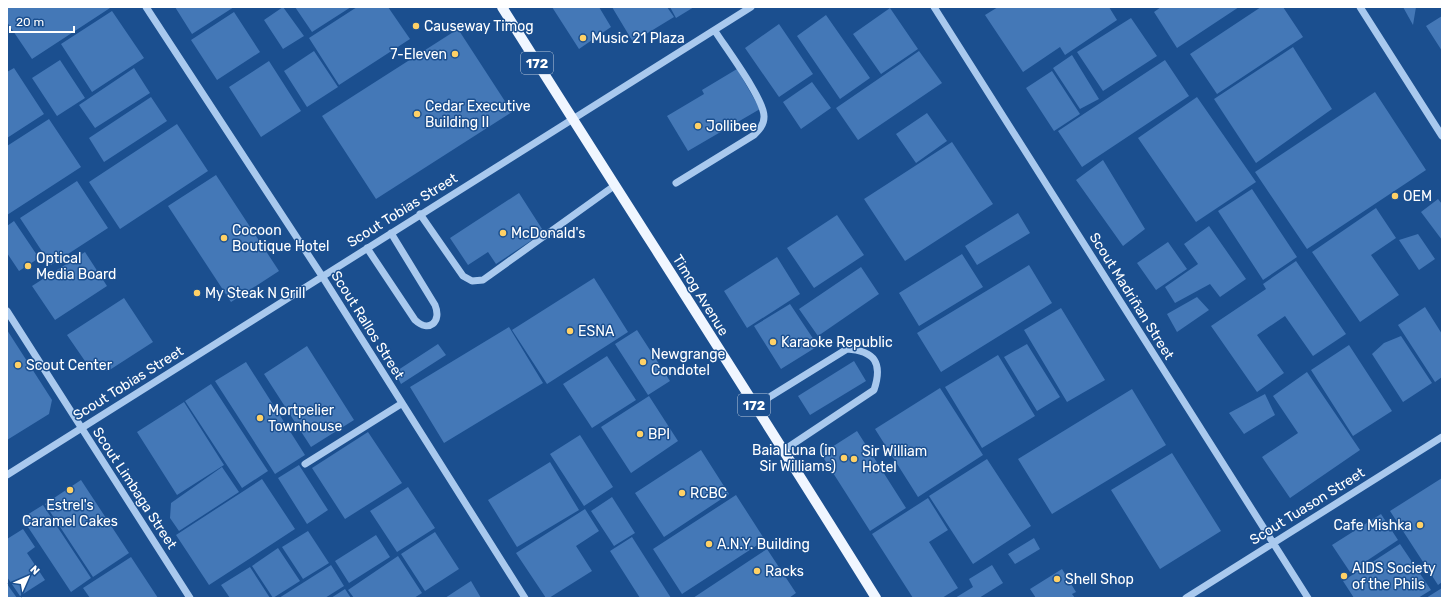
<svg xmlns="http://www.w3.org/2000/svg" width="1449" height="605" viewBox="0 0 1449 605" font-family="Rubik,sans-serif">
  <rect width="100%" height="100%" fill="#1b4f8f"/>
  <path fill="#4478b7" d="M7,7H109L110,8L32,59L7,22Z
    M175,7H234L192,34Z
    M283,7L304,36L283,49L264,20Z
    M295,7H351L312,32Z
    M357,7H388L410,39L339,85L309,38Z
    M552,7H599L611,27L579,49Z
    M612,7H667L674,17L633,42Z
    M670,7H694L676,18Z
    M998,7H1109L1117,20L1065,55L1060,47L1023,72L985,15Z
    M1161,7H1239L1177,48L1154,12Z
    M1261,7H1283L1303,37L1217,94L1190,54Z
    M1403,7H1416L1413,25Z
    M890,8L918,49L881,74L853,34Z
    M112,11L144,58L92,92L61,44Z
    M234,12L260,52L217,80L191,40Z
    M826,15L870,78L840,99L797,36Z
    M1442,16V51L1426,26Z
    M1131,18L1157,56L1103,91L1077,52Z
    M779,24L813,74L779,97L745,48Z
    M458,29L512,112L376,199L322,116Z
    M1293,47L1332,109L1256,163L1214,99Z
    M314,51L338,87L307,107L284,71Z
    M919,51L942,83L858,140L836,108Z
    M1072,55L1099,99L1080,109L1053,68Z
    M60,60L85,98L57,116L32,78Z
    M1165,60L1189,96L1082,167L1058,131Z
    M269,61L301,111L261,137L229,87Z
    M14,68L44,114L7,138V72Z
    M134,68L150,93L95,128L79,105Z
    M737,69L760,109L688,151L667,116L704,94L702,90Z
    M1052,71L1080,114L1054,131L1026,88Z
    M812,82L831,108L801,129L783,102Z
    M1375,92L1426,170L1307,249L1255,172Z
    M151,97L167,121L104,162L89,138Z
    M1197,97L1256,182L1196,222L1138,138Z
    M927,113L947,141L916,163L896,134Z
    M49,119L81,167L7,215V146Z
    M177,124L208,171L120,229L89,182Z
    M952,142L993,204L905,261L864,199Z
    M1103,160L1145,229L1123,246L1076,180Z
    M216,175L279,271L231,302L168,206Z
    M77,181L108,228L51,265L20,218Z
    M1252,189L1297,257L1263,280L1218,211Z
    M519,193L544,232L496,264L488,252L468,265L450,238Z
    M1438,199L1442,204V240L1421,212Z
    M1376,208L1396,238L1371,255L1399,295L1360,322L1312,252Z
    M1018,213L1030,233L977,265L965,246Z
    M837,215L864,255L814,288L787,248Z
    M14,221L39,258L19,271L7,253V226Z
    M1209,226L1246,279L1220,297L1210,284L1175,303L1165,287L1198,264L1184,244Z
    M1418,234L1435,259L1419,270L1399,240Z
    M1168,242L1187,269L1156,290L1137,263Z
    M85,252L107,286L55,320L32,286Z
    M962,254L983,287L919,326L899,293Z
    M777,257L800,294L747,328L724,291Z
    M1296,261L1346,334L1313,356L1285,316L1257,335L1284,373L1257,392L1211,326L1266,289L1263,284Z
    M1029,265L1052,303L941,372L917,333Z
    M861,267L879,294L818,336L799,309Z
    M594,278L628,332L547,384L512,330Z
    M1197,297L1209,310L1177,332L1167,314Z
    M124,298L153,342L108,371L87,364L67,335Z
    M790,304L818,346L781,369L754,326Z
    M1425,307L1442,334V377L1435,382L1398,325Z
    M1061,308L1105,380L1067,402L1024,330Z
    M509,327L543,383L444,443L410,387Z
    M7,330L52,400L49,414L7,440Z
    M637,330L670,381L648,395L615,344Z
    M1401,336L1432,383L1403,402L1372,354L1384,343Z
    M438,344L446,355L401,384L395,372Z
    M1027,344L1060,397L1037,411L1004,357Z
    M1349,345L1392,411L1353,436L1311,370Z
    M307,346L354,420L311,447L264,374Z
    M998,355L1035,416L982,448L945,387Z
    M607,356L636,400L592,428L563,384Z
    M854,361L866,381L810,415L798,396Z
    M246,362L305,455L275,474L215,381Z
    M1307,372L1360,450L1290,498L1262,457L1298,433L1273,396Z
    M211,384L268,471L242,488L185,401Z
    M940,388L983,455L918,497L875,429Z
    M1132,389L1166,445L1052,514L1018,459Z
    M1265,394L1275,415L1244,434L1229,413Z
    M649,396L678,441L631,473L601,427Z
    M184,402L224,465L177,495L137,432Z
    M857,431L906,508L870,531L821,454Z
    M368,432L402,483L345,519L312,468Z
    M580,435L613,487L584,506L550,454Z
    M701,450L729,494L664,537L635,493Z
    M1172,453L1221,531L1160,569L1111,490Z
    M987,459L1031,526L973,564L929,496Z
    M550,462L579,510L517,547L488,500Z
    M299,465L328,510L307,524L278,478Z
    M222,467L239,492L179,531L170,518L171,503Z
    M1442,478V582L1438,585L1390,511Z
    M262,479L295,529L209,585L176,535Z
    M81,480L129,553L93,577L45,504Z
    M408,487L435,528L397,552L370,511Z
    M736,495L765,540L682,594L653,549Z
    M612,497L635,533L614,546L591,511Z
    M928,498L948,530L929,542L958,588L942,598H913L872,534Z
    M43,505L91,578L71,592L22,518Z
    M585,509L599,531L576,546L592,571L549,598H546L516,553Z
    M1381,514L1398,540L1350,572L1332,545Z
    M23,529L35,547L27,553L45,580L20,596L7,577V539Z
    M308,531L329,563L303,579L282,547Z
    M435,532L459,569L425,591L401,554Z
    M376,535L390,557L349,583L335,561Z
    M632,537L671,598H640L610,551Z
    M1034,538L1040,549L1015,564L1008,554Z
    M1400,544L1431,590L1418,598H1354L1343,581Z
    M278,548L300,581L273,598L252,566Z
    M767,549L796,593L789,598H693Z
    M398,556L422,593L414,598H354L348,590Z
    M131,557L158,598H90L83,588Z
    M331,565L344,586L325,598H279Z
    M992,565L1003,583L979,598H955L973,587L969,579Z
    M250,567L270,598H230L221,585Z
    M1062,569L1076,592L1072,594L1075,598H1036L1030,589Z
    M471,581L481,598H445Z
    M7,584L17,598H7Z
    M1442,588V598H1426Z
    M345,589L351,598H331Z"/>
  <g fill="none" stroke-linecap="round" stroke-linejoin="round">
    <path stroke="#a9c9ee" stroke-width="7" d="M146,7L322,276L525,598
      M934,7L1308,598
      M1360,7L1442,136
      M676,183L754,135C759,130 764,125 764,117C765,100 725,47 715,31
      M420,214L463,276L472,281L483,280L614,186
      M367,248L415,320C429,333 442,322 435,305L391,233
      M7,311L190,598
      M755,406L847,349C875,351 883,363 874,390L784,450
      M305,464L401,404
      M7,475L751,7
      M1186,598L1442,437"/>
    <path stroke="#f0f6ff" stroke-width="10" d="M502,7C626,204 753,400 876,598"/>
  </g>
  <g fill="#ffd166" stroke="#1b4f8f" stroke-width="1.5">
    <circle cx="416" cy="26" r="4"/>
    <circle cx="583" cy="38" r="4"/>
    <circle cx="455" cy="54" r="4"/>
    <circle cx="417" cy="114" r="4"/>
    <circle cx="698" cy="126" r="4"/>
    <circle cx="1395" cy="196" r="4"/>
    <circle cx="503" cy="233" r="4"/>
    <circle cx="224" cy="238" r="4"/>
    <circle cx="28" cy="266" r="4"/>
    <circle cx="197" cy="293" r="4"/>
    <circle cx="570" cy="331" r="4"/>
    <circle cx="773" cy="342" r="4"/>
    <circle cx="643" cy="362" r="4"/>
    <circle cx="18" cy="365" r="4"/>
    <circle cx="260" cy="418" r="4"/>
    <circle cx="640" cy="434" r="4"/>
    <circle cx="844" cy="458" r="4"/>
    <circle cx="854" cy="459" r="4"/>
    <circle cx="70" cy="490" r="4"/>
    <circle cx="682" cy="493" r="4"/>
    <circle cx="1420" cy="525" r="4"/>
    <circle cx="709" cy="544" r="4"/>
    <circle cx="757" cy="571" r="4"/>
    <circle cx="1344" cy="576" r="4"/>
    <circle cx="1057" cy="579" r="4"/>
  </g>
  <g text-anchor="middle" stroke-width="3" stroke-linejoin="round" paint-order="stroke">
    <g fill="#1b4f8f" stroke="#bbcadd" stroke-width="1">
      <rect x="521" y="52" width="32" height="22" rx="3"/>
      <rect x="738" y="394" width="32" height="22" rx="3"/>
    </g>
    <g font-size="13" font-weight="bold" fill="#fff">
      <text x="537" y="68">172</text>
      <text x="754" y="410">172</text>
    </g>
    <g font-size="14" fill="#fff" stroke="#1b4f8f" text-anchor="start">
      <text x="424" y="31">Causeway Timog</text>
      <text x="591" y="43">Music 21 Plaza</text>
      <text x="447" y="59" text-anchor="end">7-Eleven</text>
      <text x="425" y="111">Cedar Executive<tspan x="425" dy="16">Building II</tspan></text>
      <text x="706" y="131">Jollibee</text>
      <text x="1403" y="201">OEM</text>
      <text x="232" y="235">Cocoon<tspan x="232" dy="16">Boutique Hotel</tspan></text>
      <text x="511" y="238">McDonald's</text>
      <text x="36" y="263">Optical<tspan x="36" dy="16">Media Board</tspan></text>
      <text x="205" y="298">My Steak N Grill</text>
      <text x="578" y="336">ESNA</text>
      <text x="781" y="347">Karaoke Republic</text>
      <text x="651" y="359">Newgrange<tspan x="651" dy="16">Condotel</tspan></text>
      <text x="26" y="370">Scout Center</text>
      <text x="268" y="415">Mortpelier<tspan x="268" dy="16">Townhouse</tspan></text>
      <text x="648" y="439">BPI</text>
      <text x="836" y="455" text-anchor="end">Baia Luna (in<tspan x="836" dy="16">Sir Williams)</tspan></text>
      <text x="862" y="456">Sir William<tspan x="862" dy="16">Hotel</tspan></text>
      <text x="690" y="498">RCBC</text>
      <text x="70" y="510" text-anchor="middle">Estrel's<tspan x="70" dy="16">Caramel Cakes</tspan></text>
      <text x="1412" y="530" text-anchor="end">Cafe Mishka</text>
      <text x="717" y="549">A.N.Y. Building</text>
      <text x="1352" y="573">AIDS Society<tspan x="1352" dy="16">of the Phils</tspan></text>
      <text x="765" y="576">Racks</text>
      <text x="1065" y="584">Shell Shop</text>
    </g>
    <g font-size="14" fill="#fff" stroke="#1b4f8f">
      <text transform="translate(402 210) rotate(-32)" y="5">Scout Tobias Street</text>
      <text transform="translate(701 295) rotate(58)" y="5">Timog Avenue</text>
      <text transform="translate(1132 296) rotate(58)" y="5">Scout Madriñan Street</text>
      <text transform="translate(368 325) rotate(58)" y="5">Scout Rallos Street</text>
      <text transform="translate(128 383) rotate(-32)" y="5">Scout Tobias Street</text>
      <text transform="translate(135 488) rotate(57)" y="5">Scout Limbaga Street</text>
      <text transform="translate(1307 506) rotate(-32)" y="5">Scout Tuason Street</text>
    </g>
  </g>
  <rect width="1449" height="605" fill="none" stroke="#ffffff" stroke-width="16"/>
  <g transform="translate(28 577) rotate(45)" stroke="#1b4f8f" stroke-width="3" paint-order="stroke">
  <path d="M0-3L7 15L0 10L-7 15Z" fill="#ffffff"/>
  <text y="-6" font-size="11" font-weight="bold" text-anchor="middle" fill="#ffffff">N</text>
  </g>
  <path d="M10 26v6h64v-6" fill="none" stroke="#ffffff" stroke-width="2"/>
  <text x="16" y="26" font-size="12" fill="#ffffff" stroke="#1b4f8f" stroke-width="3" paint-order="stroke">20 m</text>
</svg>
